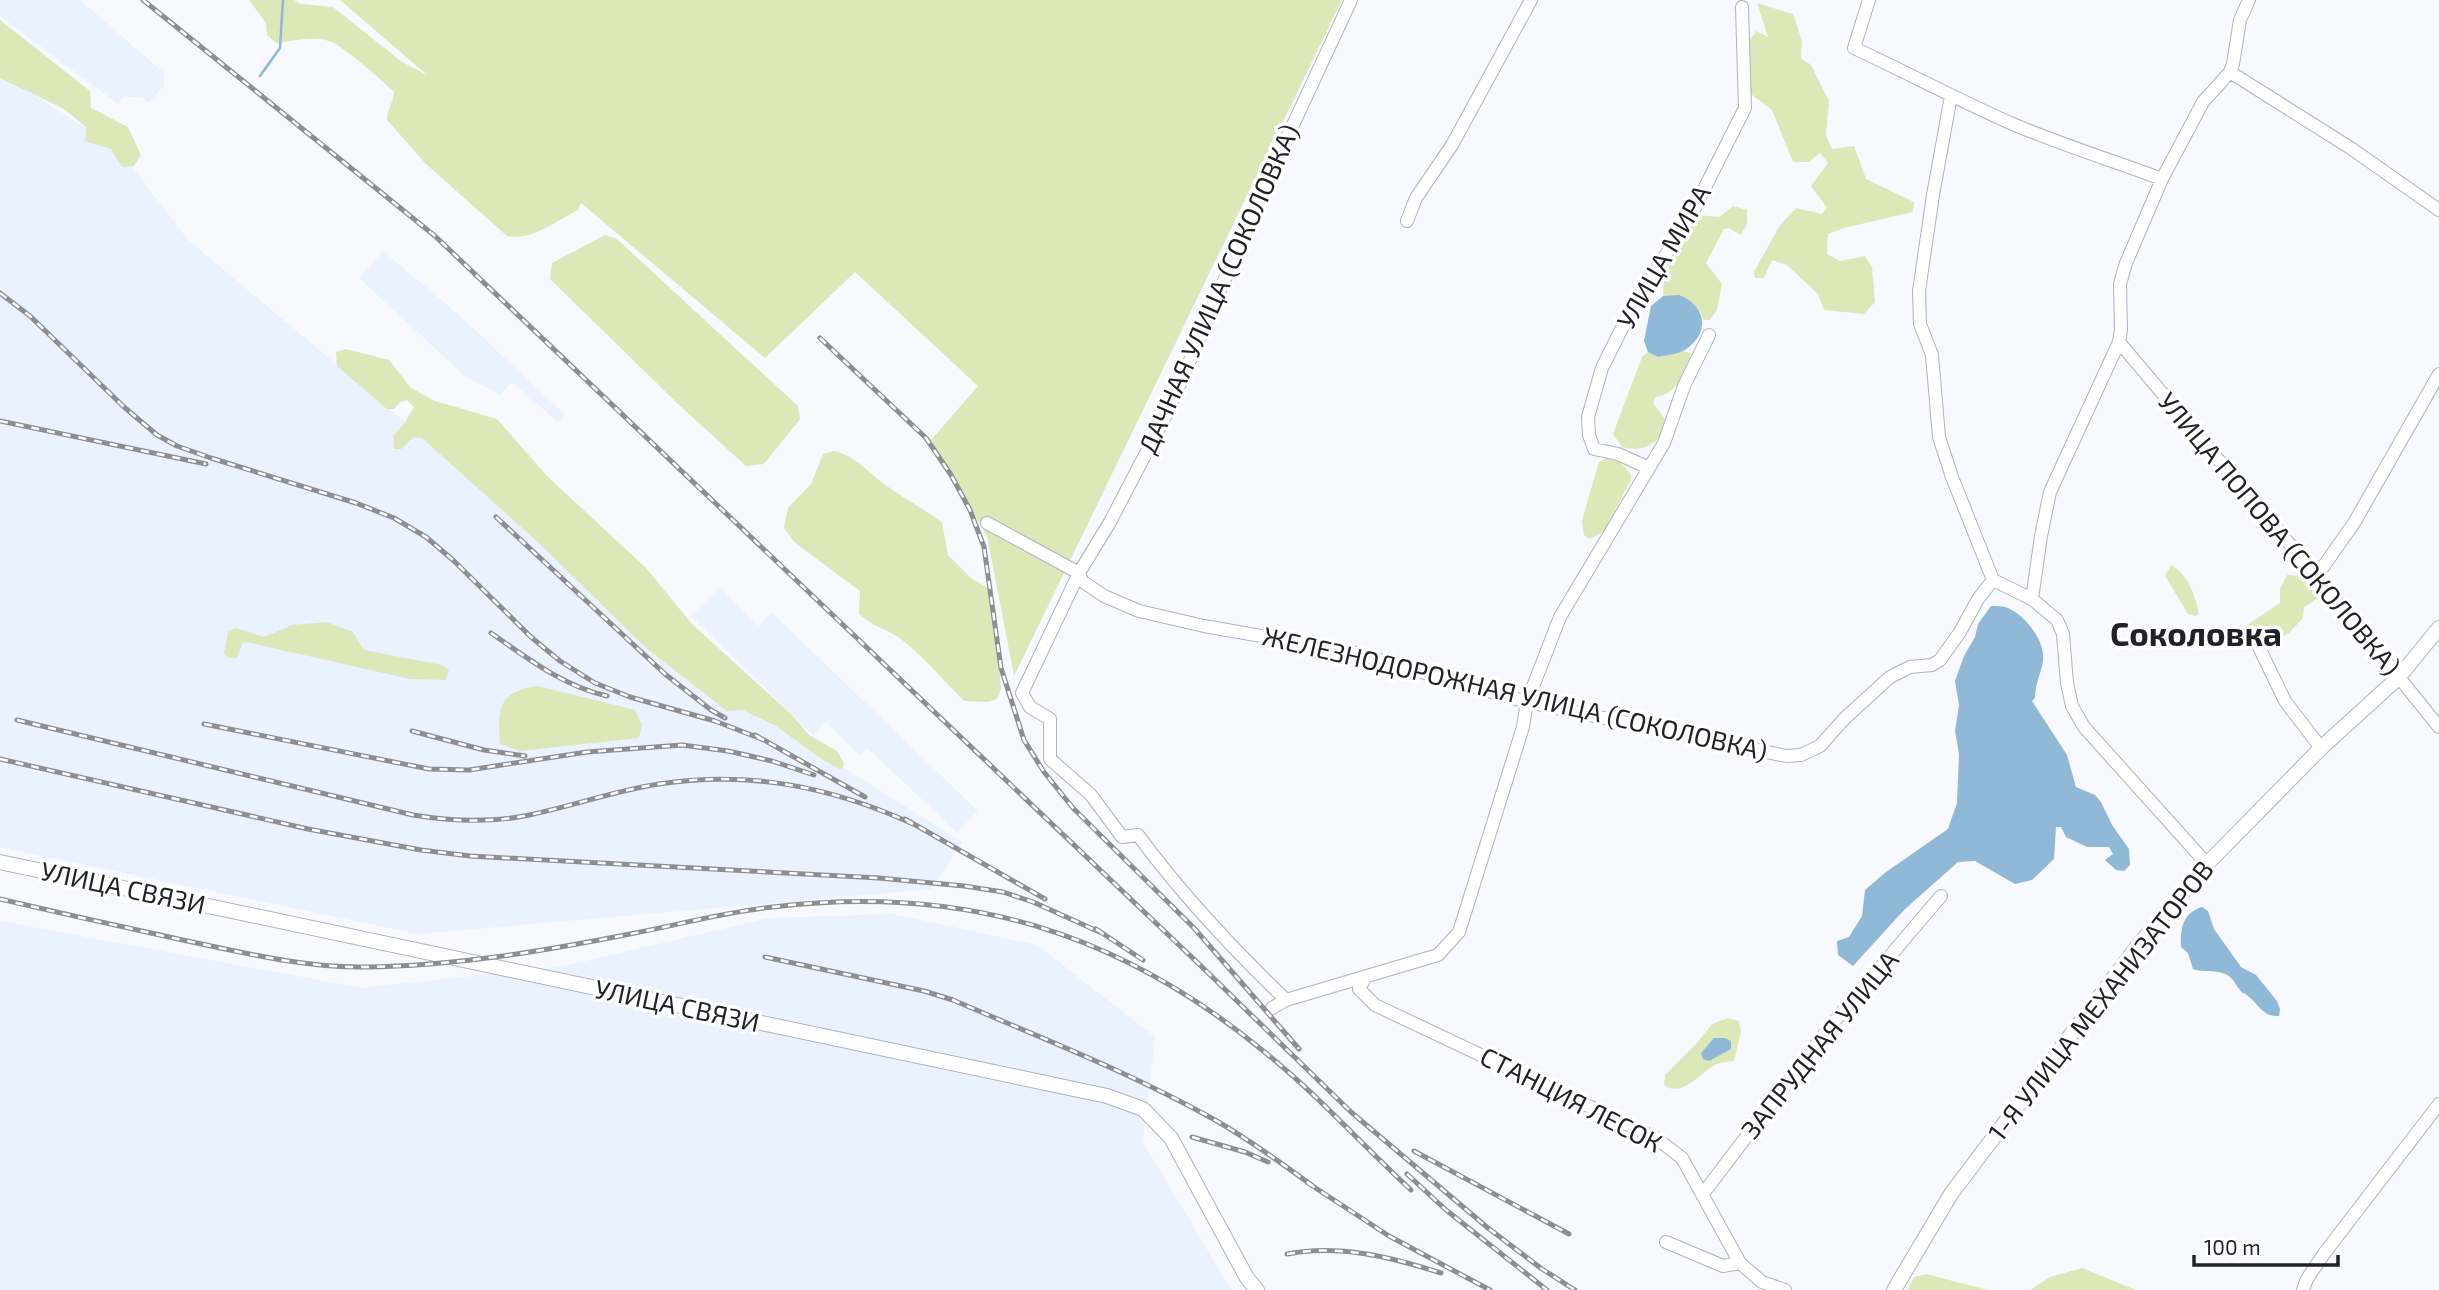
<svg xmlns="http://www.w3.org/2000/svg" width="2439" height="1290" viewBox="0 0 2439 1290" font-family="'Exo 2',sans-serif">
  <rect width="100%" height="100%" fill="#f7f9fe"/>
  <path fill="#eaf1ff" d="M0,0H80L164,73V86L148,103L142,97H124L118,104L0,16Z
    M0,74L118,148L188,240L740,703L962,842L932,889L418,934L0,847Z
    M383,251L459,315L565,415L558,422L512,382L500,395L466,377L359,278Z
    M721,588L758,626L772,613L978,811L957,832L867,748L860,756L826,722L813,735L692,617Z
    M893,914L1037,945L1155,1037L1143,1142L1231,1290H0V921L362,988L564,966L769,918Z"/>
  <path fill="#dde8b9" d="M249,0H294L301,4L333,7L402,62L427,75L340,0H1342L1014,676L987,536L931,440L978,386L855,272L765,358L581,203L578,210C556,221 532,241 507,236L426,164L387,120C387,110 393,103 394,92C383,81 345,48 332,42C315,35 293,41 276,43L267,35L266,23Z
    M1757,3L1793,14L1802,41L1801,58L1811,65L1829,101L1826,135L1832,149L1854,146L1866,179L1914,202L1913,212L1844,228L1828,234L1827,254L1840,261L1865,256L1872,267L1875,302L1864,314L1824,310L1818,294L1787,265L1772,260L1764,278H1755L1754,272L1780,225L1796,208L1822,214L1827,208L1811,186L1828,163L1820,153L1809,162H1793L1772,110L1751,94L1748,43L1756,31L1768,37Z
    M0,20L90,91L91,108L128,127L141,155L134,166L122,167L111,149L85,141L86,127L64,109L0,78Z
    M1733,206L1747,210V224L1741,235L1729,228L1724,229L1706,263L1722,284L1717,310L1710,320H1703L1700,311L1663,296L1664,277L1696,215L1719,217Z
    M605,235L617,239L798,406L800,419L764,464L746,466L680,406L550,279L552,263Z
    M346,349L389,360L411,388L435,401L497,419L547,476L646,568L692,624L792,715L809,735L837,751L844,763L842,770L823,760L776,726L743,710L727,711L646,648L540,544L422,438L414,437L401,449H394L393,436L404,424L414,407L407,400L400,402L394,409H387L337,366L336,352Z
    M1683,351L1691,353C1688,373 1676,394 1656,397L1653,403L1665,419L1663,435C1648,447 1642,452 1622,447L1613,434L1642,357L1648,352L1658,357Z
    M833,451C854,455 865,469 880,481C900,496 922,508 942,522L948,555L971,578L989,589L996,613L1001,689L997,699L987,702L964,701C943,680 924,657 901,639C887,629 871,626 859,614L860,591L795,543L784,528L788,508L811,484L823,454Z
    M1607,458L1621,463L1631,474V480L1604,531L1590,539L1584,535L1582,520L1599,462Z
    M2171,565C2188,574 2195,595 2199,613L2196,616L2188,614L2165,576Z
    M2287,575L2302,576L2320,588L2321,596L2304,607L2303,618L2289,633L2260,647L2243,643L2241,629L2280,603V589Z
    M326,622L353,632L364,650L442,665L449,670L445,680L410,679L246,642L242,644L237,658H229L224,654L228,631L236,628L264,637L292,625Z
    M538,686L635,710L642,724L639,738L520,751L500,744C497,708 499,691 538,686Z
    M1728,1018L1739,1021L1741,1032L1734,1061C1729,1062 1722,1062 1717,1064C1701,1071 1683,1099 1664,1085L1665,1075L1697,1043L1712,1024Z
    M2082,1268L2136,1290H2030L2050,1277Z
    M1926,1274L1988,1290H1908L1914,1277Z"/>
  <path fill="#8fb9d7" d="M1679,295C1706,305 1711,333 1685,350C1678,354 1666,355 1658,357L1648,352L1644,341L1651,306L1663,296Z
    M1991,606C1997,606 2003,606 2008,608C2025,615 2046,642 2043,661C2041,674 2035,684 2035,698L2032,701L2067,755L2076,787L2095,795L2101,802L2112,825L2129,849L2130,865L2124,871L2116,870L2105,860L2113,854L2109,847H2087L2066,837L2061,827H2056L2054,859L2032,880L2015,884L1975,861L1958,862L1904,910L1853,966L1838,955L1837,941L1849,937L1862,916L1865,890L1886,872L1948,829L1957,803L1959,754L1955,731L1959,705L1955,681L1964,656L1975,637L1978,624Z
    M2202,907L2208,911L2214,929L2241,967L2256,975L2277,1001L2280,1009L2279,1016C2263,1017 2259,1005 2248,996C2241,990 2246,997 2240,990C2235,984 2233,977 2225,974C2214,969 2203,973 2193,969L2188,953L2181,947C2180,928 2183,913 2202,907Z
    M1714,1038H1725L1731,1041V1049L1709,1061L1703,1059L1701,1053Z"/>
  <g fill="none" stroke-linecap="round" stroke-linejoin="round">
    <path stroke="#8fb9d7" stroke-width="2.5" d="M260,76L280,48L283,0"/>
    <g stroke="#aeb3bd" stroke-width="14">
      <path id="minor" d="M1869,0L1854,48C1908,73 1960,101 2015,125C2063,145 2113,161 2162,179
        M2230,72L2352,149L2439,210
        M1951,96L1933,195L1919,291L1920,324L1932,355L1939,437L1952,477L1993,580L2032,599
        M1407,221L1416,198L1452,145L1531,0
        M2119,342L2325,586L2439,727
        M1649,468L1618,454L1594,449L1589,435L1588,417L1602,368L1629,314L1692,213L1745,108L1742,7
        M987,523L1079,573L1082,581L1104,596L1139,611L1204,626L1348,651L1527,702L1786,756L1801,755L1820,746L1844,719L1890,677L1910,667L1932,665L1940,660L1960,632L1978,599L1993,580
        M2316,577L2354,523L2439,374
        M2253,635L2285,701L2321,748
        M2207,864L2084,727L2072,706L2067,683L2063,634L2057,620L2032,599L2041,536L2050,492L2119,342L2121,330L2120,284L2126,263L2162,179L2203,102L2230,72L2233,64L2240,20L2249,0
        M1366,976L1359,989L1375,1005L1656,1138L1682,1158L1740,1263L1762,1282L1785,1290
        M1286,1000C1232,948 1182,895 1138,835L1122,837L1091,795L1050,759V719L1030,707L1022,693L1079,573L1110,522L1169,409L1267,181L1351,0
        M1272,1008L1286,1000L1438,955L1459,932L1523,727L1527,702L1560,617L1664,443L1684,386L1709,335
        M1702,1195L1832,1024L1941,896
        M1666,1242L1723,1266L1740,1263
        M2303,1290L2307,1279L2323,1255L2439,1104"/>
    </g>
    <g stroke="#aeb3bd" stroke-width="16">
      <path id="tertiary" d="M0,862L1107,1096L1143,1109L1171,1138L1247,1278L1257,1290
        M1894,1290L1951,1194L2137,947L2207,864L2321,748L2398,678L2439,628"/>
    </g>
    <use href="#minor" stroke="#fff" stroke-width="12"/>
    <use href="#tertiary" stroke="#fff" stroke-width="14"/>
    <g stroke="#8c8e92" stroke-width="5">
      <path id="rail" d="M143,0L435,236L1201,966L1351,1112L1488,1228L1542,1269L1575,1290
        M0,293L30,316L124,407L157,435L177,446L211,458L356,503L394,518L426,537L453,560L531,637L560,661L595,683L630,697L715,721L764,740
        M820,338L926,438L951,475L970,510L984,547L1001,668L1024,740L1044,772L1073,808L1194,928L1299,1049
        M0,421L206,464
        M496,517L665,674L711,710L725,718
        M491,633C527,658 563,686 607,696
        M17,720L413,815C450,821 487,823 524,816C570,807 613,791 659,784C749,770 832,787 913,824
        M204,724L429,769L469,770L587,752L682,745L728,751L772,761L814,775
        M412,731L484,750L525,756
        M755,735L865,797
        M0,759L308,829L421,850L470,856L879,878L964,886L1003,892L1033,902L1104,934
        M905,819L1045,899
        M0,899C59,913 119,926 178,939C241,952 302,968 366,967C454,966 544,951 630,934C678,925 725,912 773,907C963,884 1120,932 1267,1054C1319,1096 1363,1146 1411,1190
        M1096,929L1143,960
        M765,957L924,991L953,1000C1041,1038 1132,1073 1215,1120C1251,1141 1284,1165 1317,1189
        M1192,1137L1245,1152L1268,1162
        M1414,1151L1569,1234
        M1407,1174L1446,1210L1547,1290
        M1308,1183L1389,1236L1490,1290
        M1287,1254C1339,1244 1391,1257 1441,1273"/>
    </g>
    <use href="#rail" stroke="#fff" stroke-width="2.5" stroke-dasharray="8" stroke-linecap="butt"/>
  </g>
  <g text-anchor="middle" stroke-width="7" stroke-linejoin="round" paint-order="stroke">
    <g font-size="26" fill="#202225" stroke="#fff">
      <text transform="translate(1664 257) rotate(-60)" y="9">УЛИЦА МИРА</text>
      <text transform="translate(1219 289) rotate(-66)" y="9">ДАЧНАЯ УЛИЦА (СОКОЛОВКА)</text>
      <text transform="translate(2279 534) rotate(50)" y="9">УЛИЦА ПОПОВА (СОКОЛОВКА)</text>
      <text transform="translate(1515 694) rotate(13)" y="9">ЖЕЛЕЗНОДОРОЖНАЯ УЛИЦА (СОКОЛОВКА)</text>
      <text transform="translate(123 888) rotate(12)" y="9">УЛИЦА СВЯЗИ</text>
      <text transform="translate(2101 1001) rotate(-52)" y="9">1-Я УЛИЦА МЕХАНИЗАТОРОВ</text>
      <text transform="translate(677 1006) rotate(12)" y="9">УЛИЦА СВЯЗИ</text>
      <text transform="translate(1820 1045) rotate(-51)" y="9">ЗАПРУДНАЯ УЛИЦА</text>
      <text transform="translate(1571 1100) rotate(27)" y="9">СТАНЦИЯ ЛЕСОК</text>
    </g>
    <g font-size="33" font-weight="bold" fill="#202225" stroke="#fff">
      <text x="2196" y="646">Соколовка</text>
    </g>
  </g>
  <path d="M2194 1255v10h144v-10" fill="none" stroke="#202225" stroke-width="3.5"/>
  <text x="2204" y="1255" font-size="21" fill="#202225" stroke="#ffffff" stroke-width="5" paint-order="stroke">100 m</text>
</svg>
